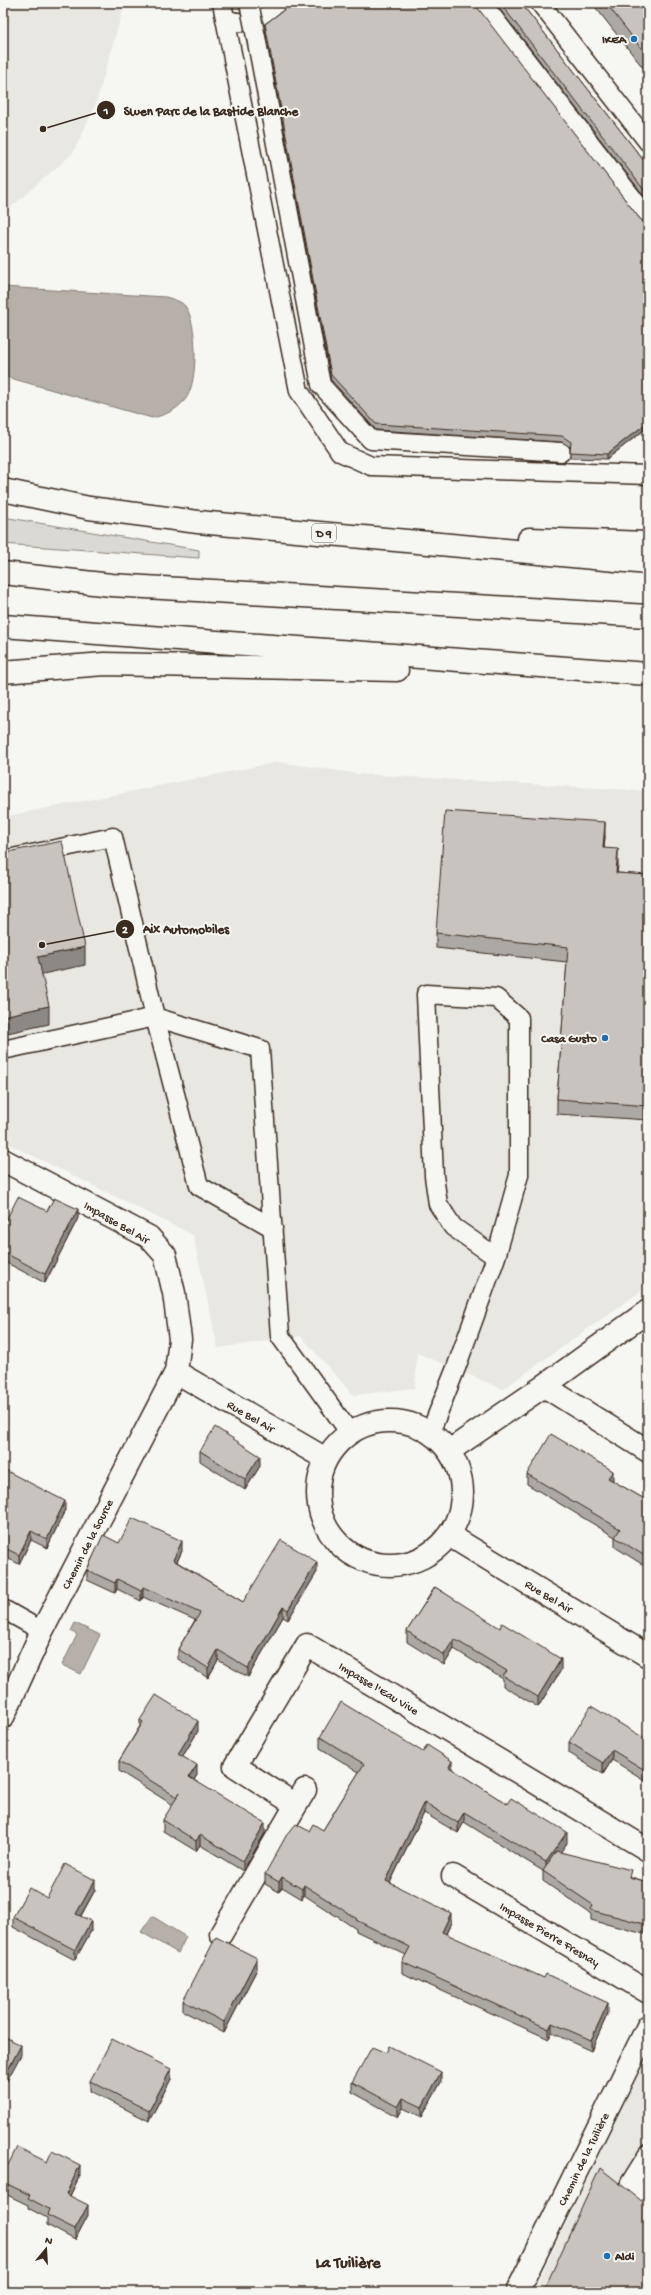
<svg xmlns="http://www.w3.org/2000/svg" width="651" height="2295" viewBox="0 0 651 2295" font-family="'Gochi Hand',sans-serif">
  <rect width="100%" height="100%" fill="#f6f6f2"/>
  <filter id="ink" filterUnits="userSpaceOnUse"><feTurbulence type="fractalNoise" baseFrequency=".025" numOctaves="2"/><feDisplacementMap in="SourceGraphic" scale="8" xChannelSelector="R" yChannelSelector="G"/><feConvolveMatrix kernelMatrix="1 2 1 2 8 2 1 2 1" color-interpolation-filters="sRGB"/></filter>
  <g filter="url(#ink)">
    <path fill="#e8e7e2" d="M3,3H125L95,106L73,153L3,214Z
      M278,762L359,774L648,791V1286L503,1389L417,1353L415,1388L353,1395L301,1336L218,1348L193,1235L3,1141V817Z
      M648,2052V2292H533Z"/>
    <path fill="#dad9d3" stroke="#8a8278" d="M3,517L199,550V558L3,544Z"/>
    <path fill="#b6b0a9" stroke="#857a71" d="M3,287L166,297C172,299 181,301 185,306C198,322 199,386 184,401C175,411 165,415 152,418L3,376Z
      M75,1623L100,1635L81,1674L62,1665L77,1635L71,1631Z
      M152,1916L186,1937L178,1953L141,1932Z"/>
    <g fill="none" stroke-linecap="round" stroke-linejoin="round">
      <g stroke="#3b2a1e" stroke-width="21">
        <path id="lane" d="M222,3L299,391L340,452L371,466L648,475
          M482,3L648,218
          M540,3L648,142
          M225,19C250,28 258,17 277,3
          M256,37L321,385L371,440L561,452
          M3,860L113,837L155,1017L199,1186L273,1228
          M3,1050L155,1017L260,1049L280,1336L350,1433
          M430,1433L456,1368L496,1257L519,1175V1018L496,998L426,994L434,1176L438,1204L453,1227L496,1257
          M3,1609L42,1631
          M648,2154L630,2183L648,2198"/>
      </g>
      <g stroke="#3b2a1e" stroke-width="25">
        <path id="street" d="M3,1160L149,1237L165,1255L174,1293L180,1339L176,1372L42,1631L3,1717
          M176,1372L326,1459
          M544,1386L648,1311
          M318 1493a72 72 0 1 1 144 0a72 72 0 1 1-144 0Z
          M449,1451L544,1386L648,1451
          M449,1535L648,1656
          M305,1790L296,1805L235,1766L307,1645L648,1850
          M453,1876L648,1992
          M221,1934L296,1805
          M517,2292L648,2026"/>
      </g>
      <g stroke="#3b2a1e" stroke-width="25">
        <path id="highway" d="M3,490L89,508L198,522L648,563
          M529,539L648,543
          M3,573L111,585L648,616
          M3,626L648,674
          M3,672L104,664L397,670"/>
      </g>
      <use href="#lane" stroke="#f6f6f2" stroke-width="18"/>
      <use href="#street" stroke="#f6f6f2" stroke-width="22"/>
      <use href="#highway" stroke="#f6f6f2" stroke-width="22"/>
      <g stroke="#3b2a1e" stroke-width="21" stroke-linecap="butt">
        <path id="lane-bridge" d="M249,3L256,37"/>
      </g>
      <use href="#lane-bridge" stroke="#f6f6f2" stroke-width="18"/>
    </g>
    <path fill="#aca8a3" stroke="#3b2a1e" d="M495,3H521L648,166V201Z
      M592,3H648V74Z
      M474,4L640,219L644,222H648V427L607,459L570,458V447L562,442L376,430L331,380L265,30V24Z
      M605,836L604,848L618,864L617,873L648,875V1120L557,1114V1099L567,962L436,948V933Z
      M47,1211L78,1218L45,1283L3,1261V1226Z
      M200,1451L260,1466L245,1490L200,1461Z
      M3,1469L65,1510L47,1548L31,1540L19,1564L3,1556Z
      M527,1474L613,1481L648,1501V1568L615,1547V1537L527,1484Z
      M119,1543L182,1551L177,1562L243,1602L317,1572L288,1620L283,1617L248,1677L218,1660L208,1678L178,1659V1649L195,1620L143,1597L141,1601L117,1589L115,1593L87,1580V1570Z
      M435,1587L561,1670L538,1707L503,1686V1679L454,1649L444,1665L407,1642V1631Z
      M140,1720L198,1731L183,1756L197,1775L194,1780L265,1833L243,1871L200,1845L196,1851L163,1831V1820L173,1805L119,1771V1761L140,1726Z
      M648,1730V1782L612,1760L603,1774L569,1753V1742L644,1738Z
      M320,1737L452,1769L567,1843L560,1852L631,1877L648,1882V1935L591,1920V1914L543,1881V1871L464,1822L458,1833L424,1813L390,1883L451,1923L446,1934L608,2013L591,2051L552,2033L549,2039L402,1973V1962L406,1955L356,1931V1929L304,1895L302,1899L282,1887L279,1892L265,1884V1874L309,1831L323,1830L359,1772L320,1748Z
      M95,1890L81,1916L91,1931L75,1960L13,1927V1917L47,1898Z
      M257,1969L224,2033L183,2011V2001Z
      M171,2079L149,2121L90,2091V2081Z
      M352,2082H441L422,2117L403,2108L398,2117L352,2092Z
      M47,2162L80,2175L70,2196L88,2215L75,2240L47,2225V2218L28,2208V2205L3,2193V2175Z"/>
    <path fill="#8c8885" stroke="#3b2a1e" d="M648,422V427L607,459V454Z
      M605,822V836L603,863V848Z
      M618,849V864L616,888V873Z
      M85,947V965L38,975V957Z
      M49,1006V1024L3,1034V1016Z
      M78,1209V1218L45,1283V1274Z
      M6,1263V1273L3,1279V1269Z
      M260,1456V1466L245,1490V1479Z
      M613,1471V1481L608,1478Z
      M65,1501V1510L47,1548V1539Z
      M31,1531V1540L19,1564V1555Z
      M182,1541V1551L173,1570V1560Z
      M317,1562V1572L288,1620V1610Z
      M117,1579V1589L115,1593V1583Z
      M143,1587V1597L141,1601V1591Z
      M283,1607V1617L248,1677V1668Z
      M454,1639V1649L444,1665V1655Z
      M218,1650V1660L208,1678V1668Z
      M561,1659V1670L538,1707V1697Z
      M198,1721V1731L178,1764V1754Z
      M612,1750V1760L603,1774V1763Z
      M452,1761V1771L449,1767Z
      M197,1765V1775L189,1787V1777Z
      M424,1802V1813L386,1891V1881Z
      M464,1812V1822L458,1833V1823Z
      M265,1823V1833L243,1871V1861Z
      M567,1832V1843L546,1873V1862Z
      M200,1835V1845L196,1851V1841Z
      M282,1877V1887L279,1892V1882Z
      M95,1880V1890L76,1924V1914Z
      M304,1885V1895L302,1899V1889Z
      M451,1913V1923L442,1942V1932Z
      M91,1921V1931L75,1960V1950Z
      M257,1958V1969L224,2033V2022Z
      M608,2003V2013L591,2051V2040Z
      M552,2023V2033L549,2039V2029Z
      M21,2045V2055L3,2088V2079Z
      M171,2069V2079L149,2121V2111Z
      M441,2072V2082L422,2117V2107Z
      M403,2098V2108L398,2117V2107Z
      M80,2165V2175L66,2204V2194Z
      M88,2205V2215L75,2240V2229Z"/>
    <path fill="#c8c3be" stroke="#3b2a1e" d="M293,3H474L640,219L644,222H648V422L607,454L570,452L571,442L562,436L376,424L331,375L265,24Z
      M500,3H521L648,166V195Z
      M606,3H648V57Z
      M445,811L605,822L603,848L618,849L616,873L648,875V1106L557,1099L568,947L436,933Z
      M62,841L85,947L38,957L49,1006L3,1016V853Z
      M18,1197L47,1211L54,1198L78,1209L45,1274L3,1252V1226Z
      M3,1261L6,1263L3,1269Z
      M215,1427L260,1456L245,1479L200,1451Z
      M551,1434L613,1471L608,1478L648,1501V1558L615,1537L620,1529L527,1474Z
      M3,1469L65,1501L47,1539L31,1531L19,1555L3,1547Z
      M132,1518L182,1541L173,1560L243,1602L281,1540L317,1562L288,1610L283,1607L248,1668L218,1650L208,1668L178,1649L200,1613L143,1587L141,1591L117,1579L115,1583L87,1570L103,1535L119,1543Z
      M435,1587L500,1628L502,1623L561,1659L538,1697L503,1676L507,1671L454,1639L444,1655L407,1631Z
      M156,1695L198,1721L178,1754L197,1765L189,1777L265,1823L243,1861L200,1835L196,1841L163,1820L180,1792L177,1797L119,1761L143,1722L140,1720Z
      M341,1702L423,1752L427,1745L452,1761L449,1767L507,1804L511,1798L567,1832L546,1862L464,1812L458,1823L424,1802L386,1881L451,1913L442,1932L544,1978L546,1974L608,2003L591,2040L552,2023L549,2029L402,1962L410,1947L356,1920L357,1919L304,1885L302,1889L282,1877L279,1882L265,1874L286,1836L296,1824L309,1831L313,1824L323,1830L364,1764L320,1737Z
      M591,1706L644,1738L648,1730V1772L612,1750L603,1763L569,1742Z
      M556,1851L631,1870L629,1877L648,1882V1925L591,1910L593,1905L543,1871Z
      M65,1864L95,1880L76,1914L91,1921L75,1950L13,1917L29,1888L47,1898Z
      M216,1937L257,1958L224,2022L183,2001Z
      M3,2036L21,2045L3,2079Z
      M112,2039L171,2069L149,2111L90,2081Z
      M389,2046L441,2072L422,2107L403,2098L398,2107L352,2082L372,2047L386,2053Z
      M17,2147L47,2162L52,2151L80,2165L66,2194L88,2205L75,2229L47,2215L49,2209L28,2198L30,2195L3,2182V2175Z
      M600,2168L648,2206V2292H543Z"/>
  </g>
  <g fill="#1f6fb2" stroke="#f6f6f2" stroke-width="1.5">
    <circle cx="634" cy="39" r="4"/>
    <circle cx="605" cy="1038" r="4"/>
    <circle cx="607" cy="2256" r="4"/>
  </g>
  <g text-anchor="middle" stroke-width="4" stroke-linejoin="round" paint-order="stroke">
    <rect fill="#f6f6f2" stroke="#73675e" stroke-width="1" x="312" y="524" width="24" height="18" rx="3"/>
    <g font-size="11" font-weight="bold" fill="#3b2a1e">
      <text x="324" y="537">D 9</text>
    </g>
    <g font-size="12" font-weight="bold" fill="#3b2a1e" stroke="#f6f6f2" text-anchor="end">
      <text x="626" y="43">IKEA</text>
      <text x="597" y="1042">Casa Gusto</text>
      <text x="615" y="2260" text-anchor="start">Aldi</text>
    </g>
    <g font-size="12" fill="#3b2a1e" stroke="#f6f6f2">
      <text transform="translate(117 1222) rotate(30)" y="4">Impasse Bel Air</text>
      <text transform="translate(251 1416) rotate(30)" y="4">Rue Bel Air</text>
      <text transform="translate(87 1544) rotate(-63)" y="4">Chemin de la Source</text>
      <text transform="translate(549 1596) rotate(31)" y="4">Rue Bel Air</text>
      <text transform="translate(379 1688) rotate(31)" y="4">Impasse l'Eau Vive</text>
      <text transform="translate(550 1934) rotate(31)" y="4">Impasse Pierre Fresnay</text>
      <text transform="translate(583 2159) rotate(-64)" y="4">Chemin de la Tuilière</text>
    </g>
    <g font-size="16" font-weight="bold" fill="#3b2a1e" stroke="#f6f6f2">
      <text x="348" y="2267">La Tuilière</text>
    </g>
  </g>
  <path fill="none" stroke="#3b2a1e" stroke-width="1.5" d="M43 129L106 110M42 945L125 929"/>
  <g fill="#3b2a1e" stroke="#f6f6f2" stroke-width="1.5">
    <circle cx="43" cy="129" r="4"/>
    <circle cx="42" cy="945" r="4"/>
    <circle cx="106" cy="110" r="10"/>
    <circle cx="125" cy="929" r="10"/>
  </g>
  <g font-size="12" text-anchor="middle" font-weight="bold" fill="#fff">
    <text x="106" y="114">1</text>
    <text x="125" y="933">2</text>
  </g>
  <g font-size="13" text-anchor="middle" font-weight="bold" fill="#3b2a1e" stroke="#f6f6f2" stroke-width="4" stroke-linejoin="round" paint-order="stroke">
    <text x="211" y="115">Swen Parc de la Bastide Blanche</text>
    <text x="186" y="933">Aix Automobiles</text>
  </g>
  <rect width="651" height="2295" fill="none" stroke="#f6f6f2" stroke-width="16"/>
  <rect x="8" y="8" width="635" height="2279" fill="none" stroke="#3b2a1e" stroke-width="1.5" filter="url(#ink)"/>
  <g transform="translate(46 2249) rotate(18)" stroke="#f6f6f2" stroke-width="3" paint-order="stroke">
  <path d="M0-3L7 15L0 10L-7 15Z" fill="#3b2a1e"/>
  <text y="-6" font-size="11" font-weight="bold" text-anchor="middle" fill="#3b2a1e">N</text>
  </g>
</svg>
